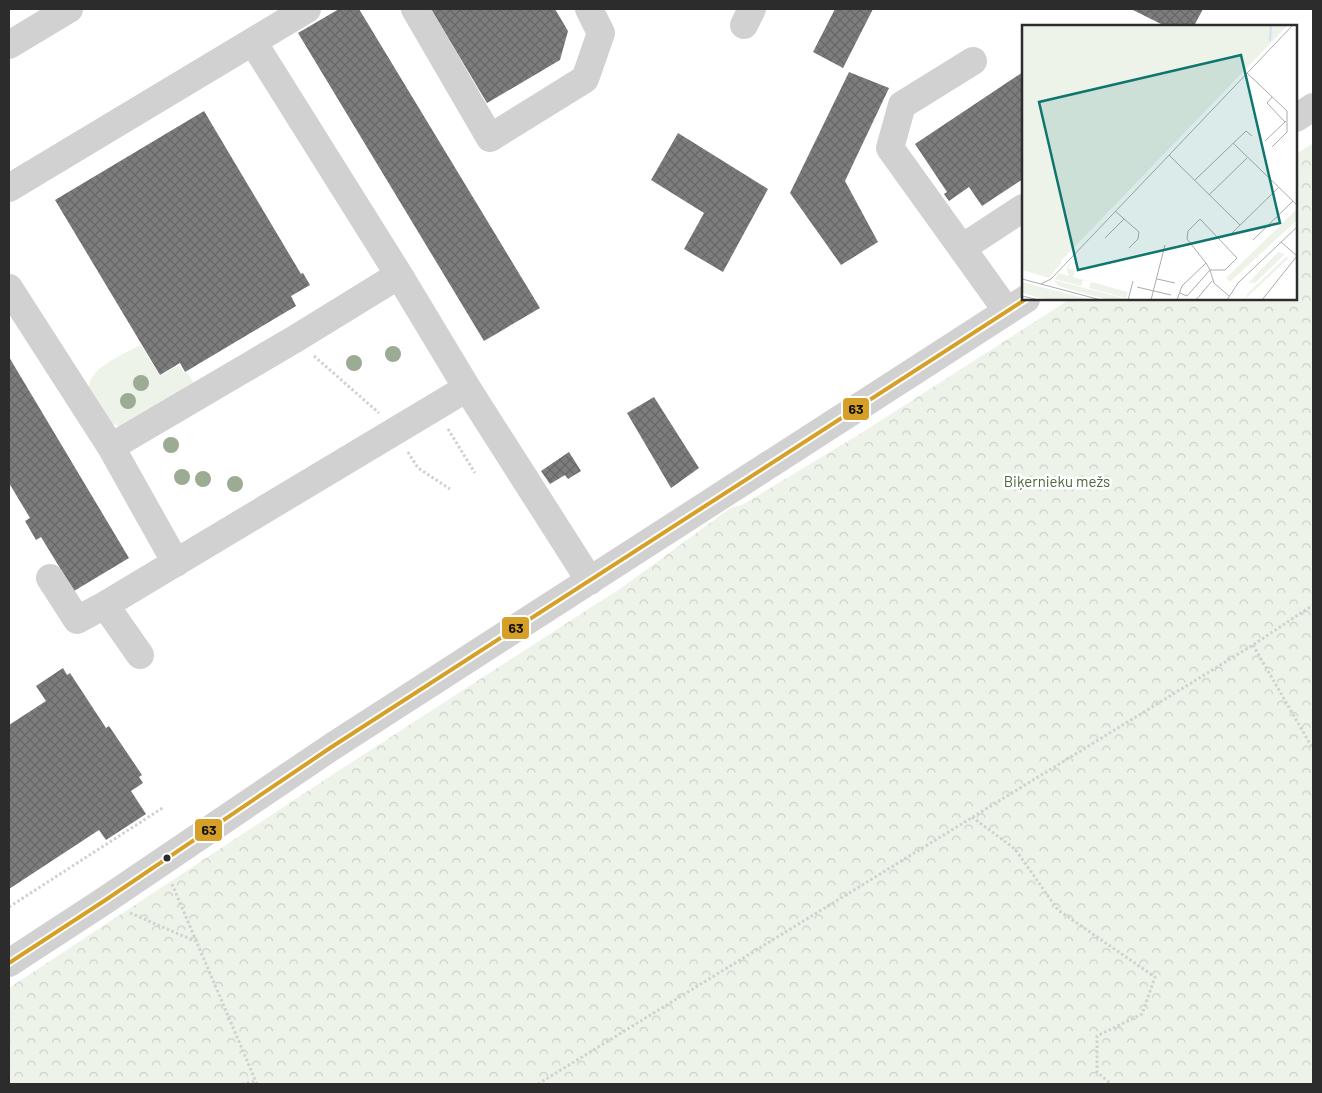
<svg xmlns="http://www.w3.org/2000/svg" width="1322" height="1093" viewBox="0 0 1322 1093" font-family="Barlow,sans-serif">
  <defs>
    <pattern id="forest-crowns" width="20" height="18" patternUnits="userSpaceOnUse" patternTransform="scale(1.25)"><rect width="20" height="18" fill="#eef3ea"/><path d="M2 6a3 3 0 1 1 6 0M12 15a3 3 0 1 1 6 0" fill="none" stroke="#ccd0c9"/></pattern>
    <pattern id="building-cross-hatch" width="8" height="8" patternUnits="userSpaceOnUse" patternTransform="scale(1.25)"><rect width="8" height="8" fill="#7d7d7d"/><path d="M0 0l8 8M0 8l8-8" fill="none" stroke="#676767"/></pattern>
  </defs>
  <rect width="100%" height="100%" fill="#fff"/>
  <path fill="#eef3ea" d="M141,345L160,376L179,365L184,373L187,372L197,388L124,427L111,424C106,417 94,404 90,396C81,370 124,354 141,345Z"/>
  <path fill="url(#forest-crowns)" d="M1313,143V1084H9V988L335,773L621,588L732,507L742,505L863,432L1070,299H1296V154Z"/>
  <path fill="url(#building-cross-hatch)" d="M339,9H359L540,308L484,341L298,33Z
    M431,9H555L568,31L560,60L487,103Z
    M835,9H873L843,68L813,52Z
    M1131,9H1203L1194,26H1165Z
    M849,72L889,88L845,181L878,242L841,265L790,193Z
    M1023,72V179L982,206L969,187L949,201L944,194L947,192L915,144Z
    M204,111L301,274L303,273L310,285L291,296L296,306L185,372L180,363L160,375L55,200Z
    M678,133L768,189L723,272L684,249L704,213L651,180Z
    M9,357L129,558L74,591L41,537L36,540L25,521L30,518L9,483Z
    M654,397L699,468L671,488L627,413Z
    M569,452L581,471L568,479L565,475L550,484L541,471Z
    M63,668L67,675L70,673L106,728L109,726L142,775L139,777L143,783L131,791L146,814L106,840L99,830L9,889V725L46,701L36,686Z"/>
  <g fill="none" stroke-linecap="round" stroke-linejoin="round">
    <path stroke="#d1d1d1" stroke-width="3" stroke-dasharray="2.5 2.5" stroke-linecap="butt" d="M314,356L379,413
      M448,429L475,473
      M408,452L418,468L450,489
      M1253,645L1313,749
      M972,817L1015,849L1058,910L1155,977L1142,1014L1097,1036V1072L1111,1084
      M172,884L257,1084
      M9,907L164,807
      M130,913L195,941
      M242,1084L256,1081
      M538,1084L1253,645L1313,605"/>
    <path stroke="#d1d1d1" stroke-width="28" d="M415,9L490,138L585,79L601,33L589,9
      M744,25L752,9
      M253,42L399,275L467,388L590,581
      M9,45L69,9
      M973,61L902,105L890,148L1007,311
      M1296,118L1313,107
      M9,188L307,9
      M962,248L1023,208
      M9,288L111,447L176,563
      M111,447L295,339L399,275
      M50,578L77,620L105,605L467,388
      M105,605L140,655
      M9,963L104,901L330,748L1026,299"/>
    <g stroke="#fff" stroke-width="8">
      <path id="bus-1" d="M9,963L104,901L330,748L1026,299"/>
    </g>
    <use href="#bus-1" stroke="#d6a028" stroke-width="4"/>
  </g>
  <g fill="#9cab93">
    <circle cx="393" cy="354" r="8"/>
    <circle cx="354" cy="363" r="8"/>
    <circle cx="141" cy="383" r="8"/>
    <circle cx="128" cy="401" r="8"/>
    <circle cx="171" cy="445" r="8"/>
    <circle cx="182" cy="477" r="8"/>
    <circle cx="203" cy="479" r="8"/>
    <circle cx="235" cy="484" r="8"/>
  </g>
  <circle fill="#2c2c2c" stroke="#fff" stroke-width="2" cx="167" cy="858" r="4.5"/>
  <g text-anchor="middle" stroke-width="5" stroke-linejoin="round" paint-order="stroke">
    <g font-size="15" fill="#4b663b" stroke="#fff">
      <text x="1057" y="487">Biķernieku mežs</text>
    </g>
  </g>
  <g transform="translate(1022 25)">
    <rect width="275" height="275" fill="#fff"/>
    <path d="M275,184V195L208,257L204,253ZM0,225L39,236V238L27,253L0,245ZM256,227L263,229L233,258H226ZM265,231L266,234L222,275L226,268ZM53,234L45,243L53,245L51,252L106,267L104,273L67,263L69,257L61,255L59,261L32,254L37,248L47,251L44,242ZM32,255L105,274L87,275L36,261ZM0,257L70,275H27L0,268Z" fill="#eef3ea"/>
    <path d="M0,0H266L39,236L0,225Z" fill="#eef3ea"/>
    <path fill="none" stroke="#d7e4f0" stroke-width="2.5" d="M248,16L249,0"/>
    <path fill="none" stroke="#ababab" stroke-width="1" d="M225,48L265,86V107L250,122M250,72L245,78L263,97M243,116L264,96M211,118L275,180M147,130L218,200M173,155L224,106L230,111M187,170L225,133M93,186L117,207L116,214L107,223M207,211L256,163M83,213L102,194M231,215L271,176M0,254L79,275M135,254L153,258M19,259L29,254L271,0M115,262L149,270M158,268L165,271L188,245H203L215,233L178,194L166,206L165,214L184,238L188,245L192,258L207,271M0,271L17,275M106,275L111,256M129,275L143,220M155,275L160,261L184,238M174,275L190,256M205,275L216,258L275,202M240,275L275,231L259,217"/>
    <path fill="#0f766e" fill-opacity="0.15" stroke="#0f766e" stroke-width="2.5" d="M219,30L258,198L56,245L17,77Z"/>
    <rect width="275" height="275" fill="none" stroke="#2c2c2c" stroke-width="2.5"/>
  </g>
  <g stroke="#fff" stroke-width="2">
    <rect x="842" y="397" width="28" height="24" rx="5" fill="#d6a028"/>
    <rect x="501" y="616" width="29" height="24" rx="5" fill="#d6a028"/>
    <rect x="194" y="818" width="29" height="24" rx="5" fill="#d6a028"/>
  </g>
  <g font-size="14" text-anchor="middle" font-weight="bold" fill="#111">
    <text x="856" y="414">63</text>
    <text x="516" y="633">63</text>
    <text x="209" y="835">63</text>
  </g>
  <rect width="1322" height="1093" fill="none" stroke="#2c2c2c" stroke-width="20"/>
</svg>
